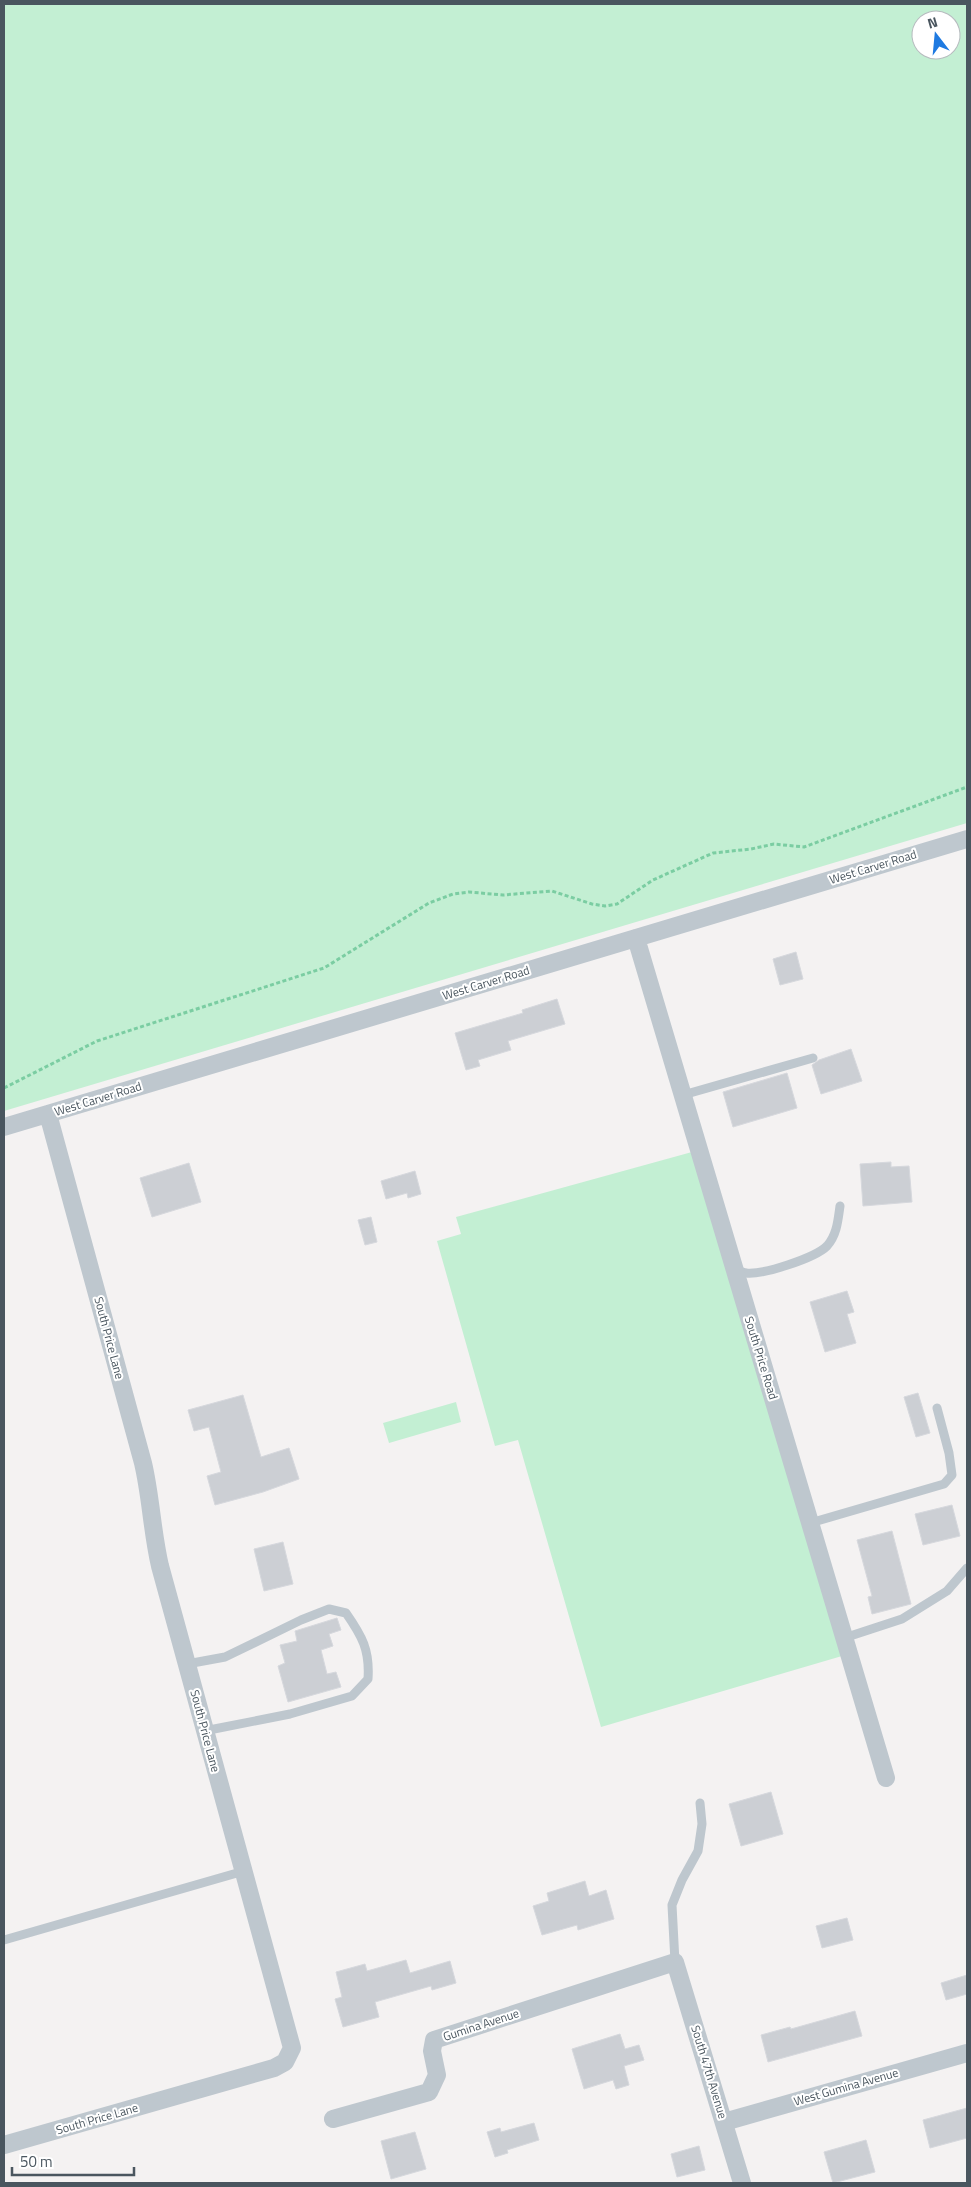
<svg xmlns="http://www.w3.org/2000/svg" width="971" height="2187" viewBox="0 0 971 2187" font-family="'Titillium Web',sans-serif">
  <rect width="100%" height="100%" fill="#f4f2f2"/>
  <path fill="#c3efd3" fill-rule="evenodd" d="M4,4H967V823L4,1111ZM921,20H951V50H921Z
    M692,1152L842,1656L601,1727L518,1440L495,1446L437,1241L461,1234L456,1217Z
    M456,1402L461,1422L389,1443L383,1423Z"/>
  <path fill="#cccfd4" stroke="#d6d8dd" d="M796,952L803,979L780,985L773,959Z
    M557,999L565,1024L508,1041L511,1050L478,1060L480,1066L466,1070L455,1033L523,1013L522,1010Z
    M851,1049L862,1081L821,1094L812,1065L819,1060Z
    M787,1073L797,1108L733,1127L723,1092Z
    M891,1162V1167L909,1166L912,1202L863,1206L860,1164Z
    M189,1163L201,1202L152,1217L140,1178Z
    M415,1171L421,1194L408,1198L407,1193L386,1199L381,1181Z
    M371,1217L377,1242L365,1245L358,1220Z
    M847,1291L854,1312L847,1314L856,1343L825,1352L810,1302Z
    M918,1393L930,1433L916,1437L904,1397Z
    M243,1395L261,1457L289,1448L299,1479L263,1492L215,1505L207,1476L221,1472L209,1427L194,1431L188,1410Z
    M952,1505L960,1536L923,1545L915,1514Z
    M892,1531L911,1604L872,1614L868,1597L872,1596L857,1540Z
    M283,1542L293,1584L264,1591L254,1549Z
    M337,1618L341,1630L329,1634L333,1646L321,1650L327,1674L336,1672L341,1687L288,1702L278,1666L285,1663L280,1645L297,1641L295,1631Z
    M771,1792L783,1834L741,1846L729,1804Z
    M585,1881L589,1896L606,1890L614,1919L578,1930L577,1925L542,1935L533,1906L549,1901L547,1893Z
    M847,1918L853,1940L822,1948L816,1926Z
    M406,1960L410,1973L450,1961L456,1983L432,1990L431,1986L375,2002L379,2017L343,2027L335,1999L342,1997L336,1972L365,1964L367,1971Z
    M967,1975V1994L946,2000L941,1983Z
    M855,2011L862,2036L768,2062L761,2035L790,2027L791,2029Z
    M620,2034L625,2049L639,2045L644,2060L624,2066L629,2085L616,2089L613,2080L584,2089L572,2049Z
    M967,2108V2138L930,2148L923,2120Z
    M534,2123L539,2140L507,2150L508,2153L495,2157L487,2132L500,2128L501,2132Z
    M415,2132L426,2169L391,2179L381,2141Z
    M866,2140L875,2172L833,2183L824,2152Z
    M699,2146L705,2170L677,2177L671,2154Z"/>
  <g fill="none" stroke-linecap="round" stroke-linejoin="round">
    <path stroke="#7bcda2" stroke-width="3" stroke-dasharray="4 2.5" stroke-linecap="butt" d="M4,1088L97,1041L324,968L429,903L453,894L469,892L503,895L552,891L592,904L605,906L617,904L653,880L713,853L751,849L774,844L804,847L967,787"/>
    <path stroke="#bec7ce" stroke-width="9" d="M683,1095L813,1058
      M735,1270C739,1271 743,1272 746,1273C763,1275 815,1258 827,1246C837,1235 838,1220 840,1206
      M810,1523L944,1484L952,1475L949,1453L937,1408
      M844,1638L902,1619L947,1591L967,1568
      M187,1664L225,1657L301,1620L329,1609L346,1613C362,1636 370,1650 368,1679L352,1696L290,1714L204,1731
      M4,1940L244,1871
      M675,1962L672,1905L682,1880L698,1851L702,1824L700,1803"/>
    <path stroke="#bec7ce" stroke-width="18" d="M636,938L886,1778
      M4,1127L967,839
      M333,2119L429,2092L437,2075L432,2051L434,2040L675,1962L742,2183
      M724,2122L967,2053
      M4,2145L274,2068L285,2062L292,2048L160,1566C152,1532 151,1497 143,1463L48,1114"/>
  </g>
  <g text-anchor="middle" stroke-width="4" stroke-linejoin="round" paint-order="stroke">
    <g font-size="12" fill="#4a565f" stroke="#fff">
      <text transform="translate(873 867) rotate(-17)" y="4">West Carver Road</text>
      <text transform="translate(486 983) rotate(-17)" y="4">West Carver Road</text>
      <text transform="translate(98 1099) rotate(-17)" y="4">West Carver Road</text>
      <text transform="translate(109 1338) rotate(75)" y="4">South Price Lane</text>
      <text transform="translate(761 1358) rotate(73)" y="4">South Price Road</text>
      <text transform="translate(205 1731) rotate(75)" y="4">South Price Lane</text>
      <text transform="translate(481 2025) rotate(-18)" y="4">Gumina Avenue</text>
      <text transform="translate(709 2072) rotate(73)" y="4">South 47th Avenue</text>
      <text transform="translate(846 2087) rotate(-16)" y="4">West Gumina Avenue</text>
      <text transform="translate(97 2119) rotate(-16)" y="4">South Price Lane</text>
    </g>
  </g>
  <rect width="971" height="2187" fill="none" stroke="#4a565f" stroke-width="10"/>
  <g transform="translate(936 35) rotate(344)"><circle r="24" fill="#ffffff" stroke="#b7bbbf"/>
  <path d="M0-4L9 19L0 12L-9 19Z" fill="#1f7ae1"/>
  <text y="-8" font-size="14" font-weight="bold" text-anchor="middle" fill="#4a565f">N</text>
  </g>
  <path d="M12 2167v8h122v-8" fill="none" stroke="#4a565f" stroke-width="2.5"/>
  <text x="20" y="2167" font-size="15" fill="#4a565f" stroke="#ffffff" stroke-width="4" paint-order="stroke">50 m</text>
</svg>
